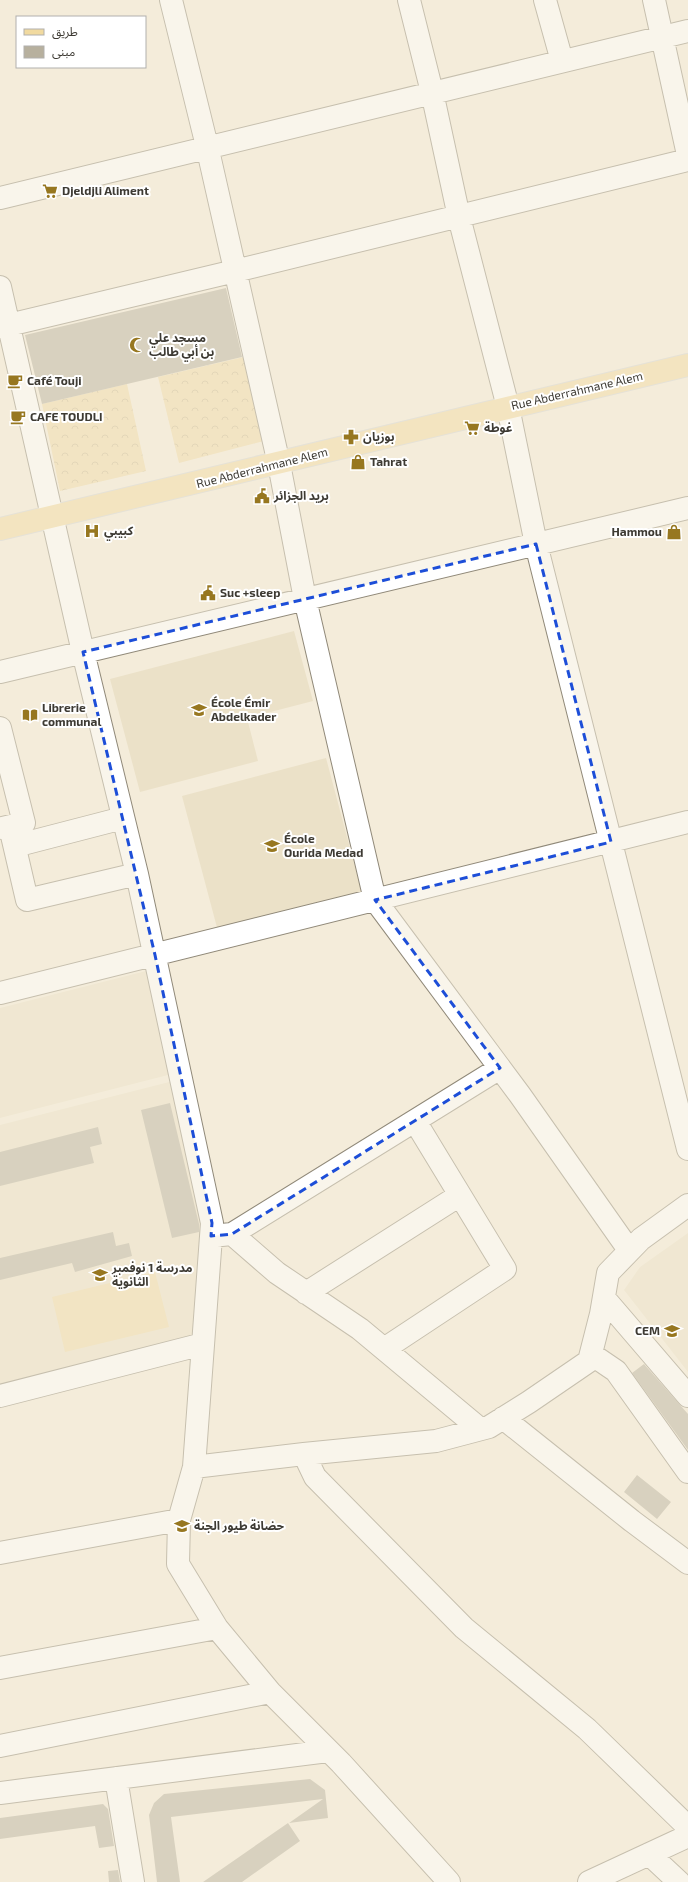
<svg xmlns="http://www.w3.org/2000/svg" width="688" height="1882" viewBox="0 0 688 1882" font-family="'Exo 2','Noto Sans Arabic',sans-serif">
  <defs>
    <pattern id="forest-crowns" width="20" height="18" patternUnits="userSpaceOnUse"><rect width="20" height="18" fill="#efd9a6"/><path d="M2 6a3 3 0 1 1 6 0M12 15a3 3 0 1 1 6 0" fill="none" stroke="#cebb8f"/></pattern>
  </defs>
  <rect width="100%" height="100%" fill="#f4ecda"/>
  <path fill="#ebe1c8" d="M294,631L313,701L247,718L258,761L140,792L110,679Z
    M326,758L363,897L219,935L182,796Z
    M146,971L172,1074L0,1118V1008Z
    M173,1081L202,1208L196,1341L0,1388V1125Z
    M688,1233V1372L624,1290L640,1267Z"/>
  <path fill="url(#forest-crowns)" d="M248,356L268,440L179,463L158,377Z
    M127,384L146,471L60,491L42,404Z"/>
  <path fill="#efd9a6" d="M155,1272L169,1327L65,1352L52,1297Z"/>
  <path fill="#b7b09e" d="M226,288L242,357L42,404L25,335Z
    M170,1103L199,1224V1232L172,1238L141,1110Z
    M98,1127L102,1144L90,1147L94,1163L0,1186V1152Z
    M113,1232L116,1246L129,1243L132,1256L75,1272L72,1263L0,1280V1258Z
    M644,1364L688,1414V1450L632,1373Z
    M637,1475L671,1502L657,1519L624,1492Z
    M310,1779L325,1790L328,1818L289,1823L323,1799L171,1817L180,1882H157L149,1815L154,1803L164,1794Z
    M103,1804L108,1809L114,1846L99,1848L95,1826L0,1839V1818Z
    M288,1823L300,1841L242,1882H203Z
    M118,1870L120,1882H109L108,1871Z"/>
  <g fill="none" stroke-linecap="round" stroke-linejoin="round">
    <g stroke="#908979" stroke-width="24">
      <path id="minor" d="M171,0L207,146L279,464L305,599L375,900L520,1095L629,1250
        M409,0L432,92L459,217L508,407L536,544L688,1149
        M545,0L562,61
        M654,0L688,155
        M0,198L688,31
        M0,287L83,652L137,874L212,1223L194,1467L179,1520L178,1564L217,1628L270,1692L341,1763L449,1882
        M0,327L235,271L688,160
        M0,672L688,508
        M0,728L24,823L2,828
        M10,827L27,900L137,874
        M15,846L123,818
        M0,993L688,822
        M232,1234L277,1273L360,1329L480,1429
        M211,1236L232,1234L500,1068
        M306,1293L460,1195
        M604,1298L688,1396
        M384,1349L505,1269L415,1121
        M591,1354L616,1371L688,1472
        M0,1396L203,1344
        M503,1418L632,1521L688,1563
        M304,1454L315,1477L464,1628L587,1729L688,1827
        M194,1467L304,1454L436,1441L489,1427L529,1402L589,1361L601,1314L608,1273L641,1239L688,1205
        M0,1553L179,1520
        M0,1668L217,1628
        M0,1746L270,1692
        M116,1778L133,1882
        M0,1793L328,1751
        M649,1854L679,1882
        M589,1882L688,1836"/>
    </g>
    <g stroke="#d4d4d2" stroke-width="24">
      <path id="major" d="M0,529L688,365"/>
    </g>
    <use href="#minor" stroke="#fff" stroke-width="22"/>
    <use href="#major" stroke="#f1daa0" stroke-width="22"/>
  </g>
  <path d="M0 0H688V1882H0ZM536,544L611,842L375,900L500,1068L232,1234L211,1236L212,1223L155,955L83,652Z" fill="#f4ecda" fill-opacity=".55" fill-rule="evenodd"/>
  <path fill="none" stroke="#1d4ed8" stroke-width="3" stroke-dasharray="8 5" stroke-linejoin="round" d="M536,544L611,842L375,900L500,1068L232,1234L211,1236L212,1223L155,955L83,652Z"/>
  <defs>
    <g id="supermarket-bare" transform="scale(1.2)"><path d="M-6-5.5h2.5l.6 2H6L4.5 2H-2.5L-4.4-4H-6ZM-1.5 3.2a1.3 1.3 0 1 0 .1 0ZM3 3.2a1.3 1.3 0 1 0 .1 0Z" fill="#977720" stroke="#fff" stroke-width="2.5" paint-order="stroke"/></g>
    <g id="mosque-bare" transform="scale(1.2)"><path d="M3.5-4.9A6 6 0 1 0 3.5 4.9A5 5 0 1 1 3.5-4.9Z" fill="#977720" stroke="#fff" stroke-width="2.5" paint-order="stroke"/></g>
    <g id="cafe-bare" transform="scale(1.2)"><path d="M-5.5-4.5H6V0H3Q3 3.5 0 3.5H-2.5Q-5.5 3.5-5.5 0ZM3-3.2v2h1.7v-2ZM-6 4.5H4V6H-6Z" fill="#977720" stroke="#fff" stroke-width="2.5" paint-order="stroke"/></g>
    <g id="pharmacy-bare" transform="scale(1.2)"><path d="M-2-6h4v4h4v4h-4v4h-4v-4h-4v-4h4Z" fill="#977720" stroke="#fff" stroke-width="2.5" paint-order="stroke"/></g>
    <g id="shop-bare" transform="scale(1.2)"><path d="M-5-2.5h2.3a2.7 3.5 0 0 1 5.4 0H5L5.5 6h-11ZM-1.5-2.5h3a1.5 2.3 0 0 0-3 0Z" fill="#977720" stroke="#fff" stroke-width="2.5" paint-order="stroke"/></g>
    <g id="civic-bare" transform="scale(1.2)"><path d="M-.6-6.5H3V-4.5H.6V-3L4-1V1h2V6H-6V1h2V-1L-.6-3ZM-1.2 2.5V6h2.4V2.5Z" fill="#977720" stroke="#fff" stroke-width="2.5" paint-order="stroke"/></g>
    <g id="hospital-bare" transform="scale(1.2)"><path d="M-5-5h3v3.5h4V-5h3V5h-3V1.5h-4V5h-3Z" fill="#977720" stroke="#fff" stroke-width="2.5" paint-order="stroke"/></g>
    <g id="school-bare" transform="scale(1.2)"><path d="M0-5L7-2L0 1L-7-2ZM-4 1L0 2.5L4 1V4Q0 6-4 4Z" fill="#977720" stroke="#fff" stroke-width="2.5" paint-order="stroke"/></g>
    <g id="library-bare" transform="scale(1.2)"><path d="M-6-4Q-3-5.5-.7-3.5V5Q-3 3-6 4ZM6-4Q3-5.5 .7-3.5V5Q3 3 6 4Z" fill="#977720" stroke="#fff" stroke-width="2.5" paint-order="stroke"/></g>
  </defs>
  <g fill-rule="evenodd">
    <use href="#supermarket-bare" x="50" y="191"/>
    <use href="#mosque-bare" x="137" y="345"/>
    <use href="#cafe-bare" x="15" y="381"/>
    <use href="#cafe-bare" x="18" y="417"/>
    <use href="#supermarket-bare" x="472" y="428"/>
    <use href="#pharmacy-bare" x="351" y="437"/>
    <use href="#shop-bare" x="358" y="462"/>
    <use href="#civic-bare" x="262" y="496"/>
    <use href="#hospital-bare" x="92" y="531"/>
    <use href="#shop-bare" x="674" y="532"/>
    <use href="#civic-bare" x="208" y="593"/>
    <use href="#school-bare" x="199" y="710"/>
    <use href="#library-bare" x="30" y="715"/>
    <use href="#school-bare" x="272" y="846"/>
    <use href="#school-bare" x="100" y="1275"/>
    <use href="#school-bare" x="672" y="1331"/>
    <use href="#school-bare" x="182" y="1526"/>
  </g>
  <g text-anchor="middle" stroke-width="4" stroke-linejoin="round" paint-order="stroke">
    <g font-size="12" font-weight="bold" fill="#3d3a33" stroke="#fff" text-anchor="start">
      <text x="62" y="195">Djeldjli Aliment</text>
      <text x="149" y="342">مسجد علي<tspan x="149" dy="14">بن أبي طالب</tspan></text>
      <text x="27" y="385">Café Touji</text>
      <text x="30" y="421">CAFE TOUDLI</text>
      <text x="484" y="432">غوطة</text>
      <text x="363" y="441">بوزيان</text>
      <text x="370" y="466">Tahrat</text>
      <text x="274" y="500">بريد الجزائر</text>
      <text x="104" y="535">كبيبي</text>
      <text x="662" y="536" text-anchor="end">Hammou</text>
      <text x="220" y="597">Suc +sleep</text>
      <text x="211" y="707">École Émir<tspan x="211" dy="14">Abdelkader</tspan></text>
      <text x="42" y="712">Librerie<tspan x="42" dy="14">communal</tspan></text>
      <text x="284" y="843">École<tspan x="284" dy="14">Ourida Medad</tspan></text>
      <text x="112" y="1272">مدرسة 1 نوفمبر<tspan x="112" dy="14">الثانوية</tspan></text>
      <text x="660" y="1335" text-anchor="end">CEM</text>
      <text x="194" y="1530">حضانة طيور الجنة</text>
    </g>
    <g font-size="12" fill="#3d3a33" stroke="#fff">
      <text transform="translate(577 391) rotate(-13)" y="4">Rue Abderrahmane Alem</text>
      <text transform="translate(262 468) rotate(-14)" y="4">Rue Abderrahmane Alem</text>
    </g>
  </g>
  <rect x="16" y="16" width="130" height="52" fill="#ffffff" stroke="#b1b0ad"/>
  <rect x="24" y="29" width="20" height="6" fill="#f1daa0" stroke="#b1b0ad"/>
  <text x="52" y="36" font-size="12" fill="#3d3a33">طريق</text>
  <rect x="24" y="46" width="20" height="12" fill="#b7b09e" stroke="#b1b0ad"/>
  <text x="52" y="56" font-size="12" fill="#3d3a33">مبنى</text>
</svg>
